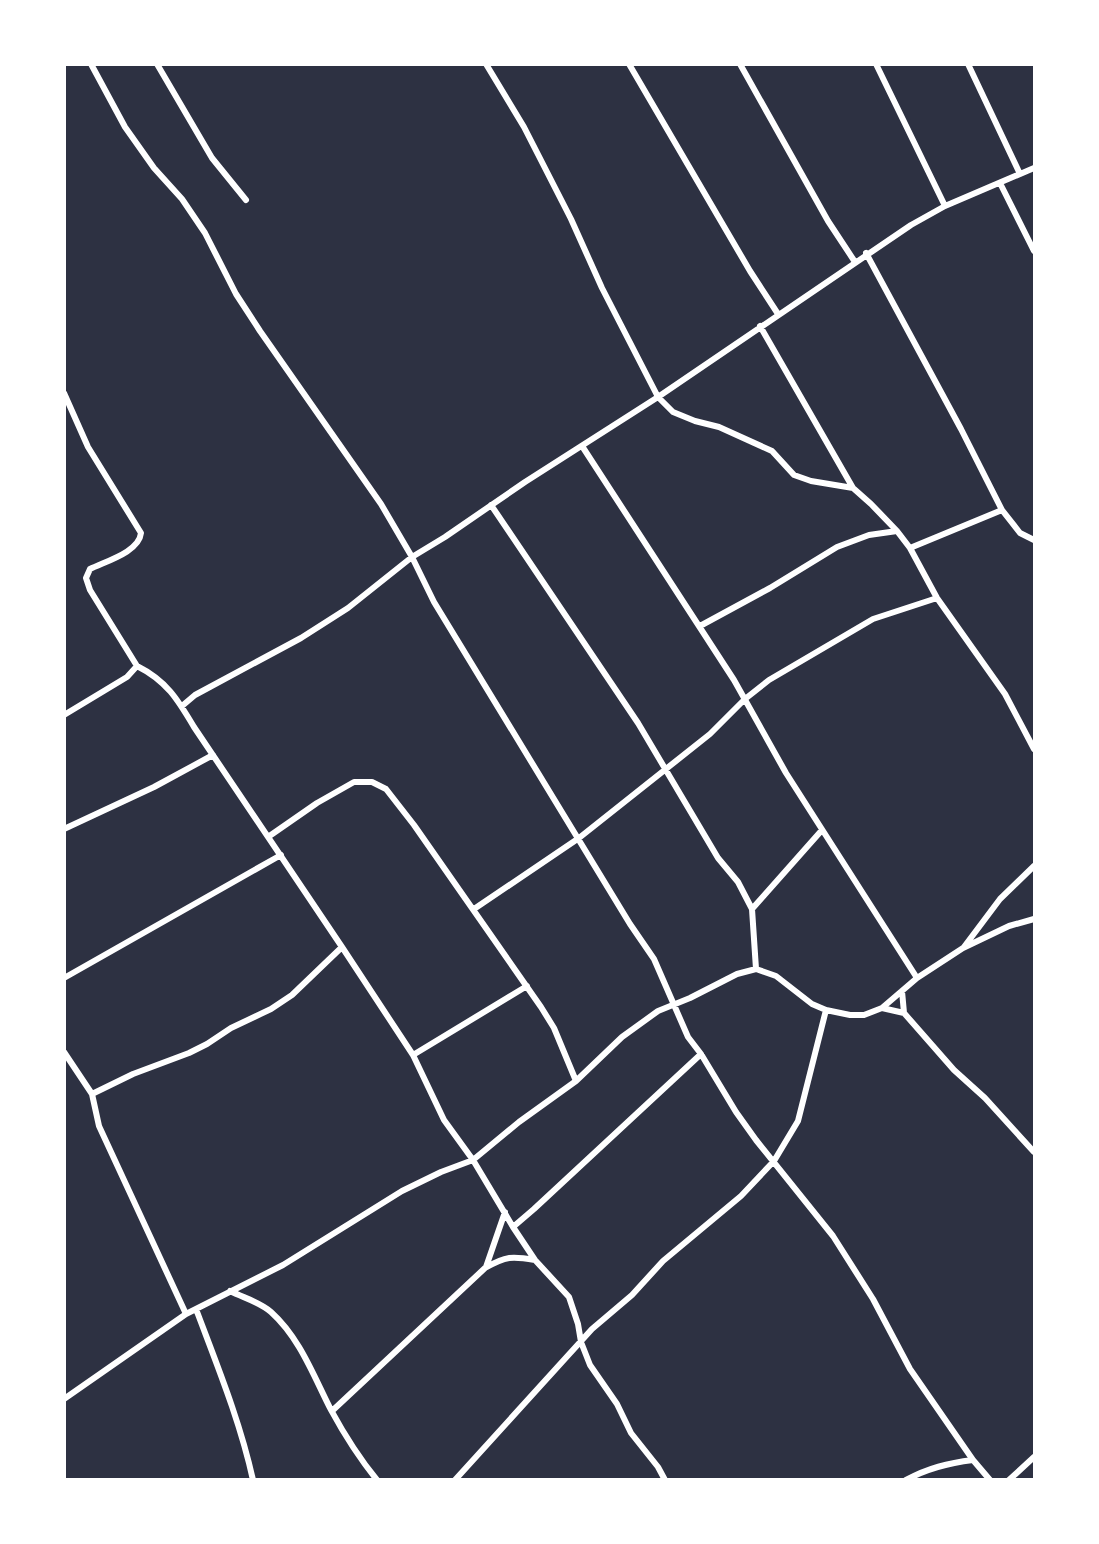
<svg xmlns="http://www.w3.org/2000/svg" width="1099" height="1544" viewBox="0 0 1099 1544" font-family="'Varela Round',sans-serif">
  <rect width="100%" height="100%" fill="#2d3142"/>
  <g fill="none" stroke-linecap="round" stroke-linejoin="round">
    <path stroke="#fff" stroke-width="6" d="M91,64L125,127L154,168L182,199L205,233L236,294L260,331L381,504L412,557L434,602L630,924L654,959L688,1037L701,1054L736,1112L756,1140L833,1236L873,1299L910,1369L973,1460L990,1480
      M157,64L212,158L246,200
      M486,64L524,127L571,219L602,288L658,397L673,412L695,421L719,427L772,451L794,475L811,481L853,488L871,504L897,531L910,548L937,598L1005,694L1034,749
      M629,64L750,271L778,314
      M740,64L828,221L855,262
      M876,64L945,206
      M968,64L1020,174
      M1000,183L1034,251
      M866,253L961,429L1002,510L1020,533L1034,540
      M760,326L853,488
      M64,393L88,447L141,533C139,552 106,561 90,569L86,578L90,590L137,666
      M582,446L734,680L786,773L917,978
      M491,505L638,723L718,858L738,882L752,909L756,969
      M910,548L1002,510
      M700,626L770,588L837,547L869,535L897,531
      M182,706L195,695L301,638L348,608L412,557L445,537L525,482L658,397L911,225L945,206L1034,168
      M64,715L127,677L137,666C167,681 178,700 194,727L342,947L413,1055L444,1120L473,1160L513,1227L535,1260L569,1297L578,1324L581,1342L590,1365L617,1404L631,1433L658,1467L665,1480
      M64,829L154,787L213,755
      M268,837L317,803L354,782H372L386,789L414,825L541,1007L554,1028L576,1081
      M474,909L579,838L710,734L745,699L769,680L873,619L937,598
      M752,909L822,830
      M964,947L1000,899L1034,866
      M64,978L281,855
      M902,991L904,1013
      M882,1008L904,1013L954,1070L985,1098L1034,1152
      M64,1052L92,1094L99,1126L186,1314
      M413,1055L527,986
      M92,1094L133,1074L189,1053L207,1044L231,1028L271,1009L292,995L342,947
      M513,1227L534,1209L701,1054
      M486,1267L505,1212
      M230,1291C244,1298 260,1302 271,1312C300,1338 314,1377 331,1410C344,1434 360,1459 377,1480
      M196,1309C217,1365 240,1421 253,1480
      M64,1399L186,1314L283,1265L402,1191L441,1172L473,1160L519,1122L576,1081L622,1037L658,1011L690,998L737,974L756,969L776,976L812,1004L826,1010L850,1015H864L882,1008L917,978L963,948L1009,926L1034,919
      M332,1411L485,1268C506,1256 512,1256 535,1260
      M455,1480L592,1329L632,1295L663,1261L741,1196L774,1161L798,1121L826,1010
      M906,1480C928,1468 948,1463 973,1460
      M1009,1480L1034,1457"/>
  </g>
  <rect width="1099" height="1544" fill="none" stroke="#ffffff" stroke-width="132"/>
</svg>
